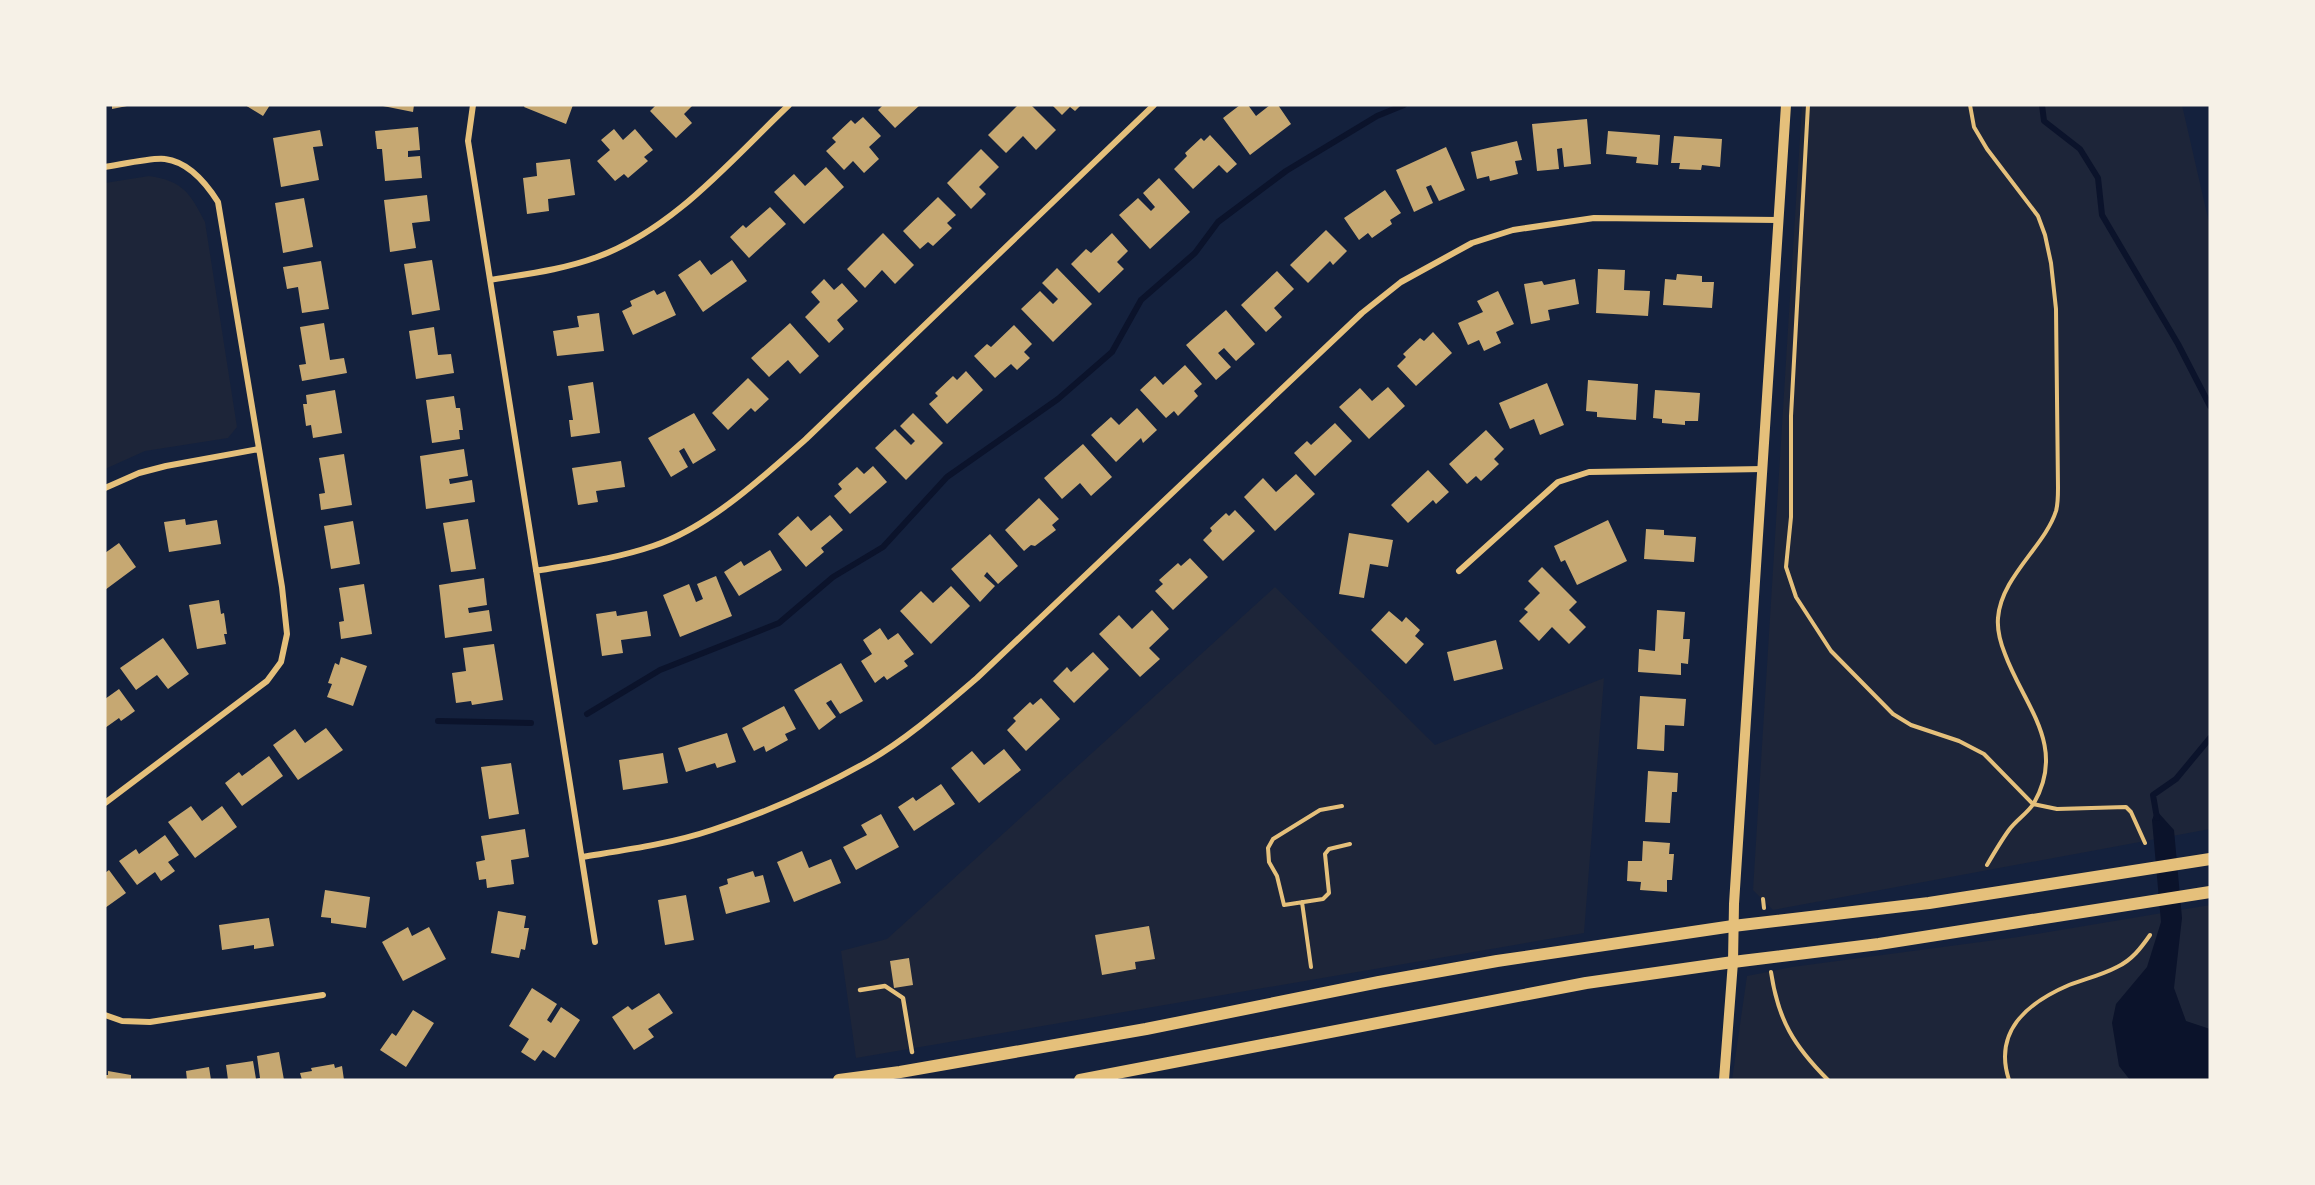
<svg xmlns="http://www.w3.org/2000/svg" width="2315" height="1185" viewBox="0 0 2315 1185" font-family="Poppins,sans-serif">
  <rect width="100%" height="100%" fill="#14213d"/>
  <path fill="#1d2539" d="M1802,105H2182L2210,227V829L1773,910L1753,890Z
    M149,176C183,181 190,193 205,222L237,427L228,438L145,451L105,469V183Z
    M1275,587L1435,745L1604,678L1584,933L856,1058L841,951L887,939Z
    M2210,905V1080H1732L1747,976L1792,967L2018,937Z"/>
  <path fill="#0b132b" d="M2156,810L2174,830L2182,918L2174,988L2186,1021L2210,1029V1080H2130L2119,1066L2112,1023L2116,1004L2147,967L2161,922L2152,820Z"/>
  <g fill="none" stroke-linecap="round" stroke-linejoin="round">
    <path stroke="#0b132b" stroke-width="6" d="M2042,105L2044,121L2080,149L2098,178L2102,215L2178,344L2210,406
      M587,714L660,670L779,623L833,577L883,547L947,477L1058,399L1112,352L1141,300L1195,253L1218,222L1286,171L1377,116L1404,105
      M438,721L531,723
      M2157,818L2153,795L2176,779L2210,738"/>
  </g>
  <path fill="#c6a872" d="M112,105H127V106L112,109Z
    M245,105H270L263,116Z
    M378,105H414L413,112Z
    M525,105H573L566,124L524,107Z
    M656,105H693L684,114L692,123L676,138L650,111Z
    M883,105H920L895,128L878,110Z
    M1018,105H1031L1056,130L1036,150L1023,136L1006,153L988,135Z
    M1052,105H1081L1075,111L1070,107L1062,115Z
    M1240,105H1248L1256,116L1270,105H1278L1291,124L1250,155L1223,118Z
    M863,117L881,136L869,147L879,159L864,173L853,161L844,170L826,151L836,142L832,138L851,120L855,124Z
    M1587,119L1591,164L1564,167L1562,148L1557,149L1559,169L1537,171L1532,124Z
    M418,127L420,150L408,151V157L420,156L422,178L385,181L382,149H377L375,131Z
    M614,129L623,140L635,129L653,150L644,157L648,161L628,178L624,174L615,181L597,161L610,150L601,140Z
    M320,130L323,146L313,147L319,180L281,187L273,138Z
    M1608,131L1660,135L1658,165L1636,163L1637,157L1606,154Z
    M1210,135L1237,164L1227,173L1219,165L1193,189L1174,169L1187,156L1185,153L1201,138L1204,141Z
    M1674,136L1722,139L1720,167L1702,165L1701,170L1679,169L1680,163H1671Z
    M1517,141L1522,160L1515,161L1518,174L1490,181L1489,176L1477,179L1471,152Z
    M1446,147L1465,190L1439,201L1431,185L1426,187L1433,203L1414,212L1396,170Z
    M981,149L999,167L979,187L986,194L971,209L947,183Z
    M570,159L575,195L548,199L549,211L527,214L523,178L537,176L536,163Z
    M826,167L844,187L804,224L774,192L794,174L805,186Z
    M1159,178L1190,212L1150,249L1119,215L1138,198L1151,211L1155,207L1143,193Z
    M1385,190L1401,213L1390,220L1392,224L1372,238L1368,233L1359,240L1344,218Z
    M427,195L430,221L412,223L416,248L390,252L384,200Z
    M938,197L956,215L947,223L952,228L933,246L928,242L920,249L903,231Z
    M304,198L313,247L283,253L275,203Z
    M770,207L786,224L749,258L730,237L743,225L746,228Z
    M1326,230L1347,251L1333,265L1330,261L1308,283L1290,265Z
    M883,233L914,265L895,284L882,270L865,288L847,269Z
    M1112,233L1128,251L1117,262L1124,269L1099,293L1071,264L1086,249L1091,253Z
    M432,260L440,310L412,315L404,264Z
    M700,260L711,275L732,260L747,281L703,312L678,275Z
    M321,261L329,309L302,313L298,287L287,289L283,267Z
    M1057,268L1092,304L1053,342L1021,309L1040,291L1053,304L1058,299L1042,283Z
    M1598,269L1625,270L1624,290L1650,291L1648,316L1596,313Z
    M1277,271L1294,289L1274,308L1282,317L1266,332L1241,305Z
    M1677,274L1702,276V282H1714L1712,308L1663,305L1665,279L1676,280Z
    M824,279L834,290L842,283L858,301L837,320L844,329L829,343L805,317L820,302L811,292Z
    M1575,279L1579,304L1548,310L1550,320L1531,324L1524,284L1542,281L1544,285Z
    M654,290L657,295L665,291L676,315L633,335L622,311L632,306L630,301Z
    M1498,291L1514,324L1496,332L1501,343L1484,351L1479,340L1468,345L1458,323L1483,312L1477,301Z
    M1226,310L1255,344L1236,361L1224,348L1218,353L1231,367L1216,380L1186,345Z
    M599,313L604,351L557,356L553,331L579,327L577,316Z
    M324,323L330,360L344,358L347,373L302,381L299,365L306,364L300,327Z
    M790,323L819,356L800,374L788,360L769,377L751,358Z
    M1014,325L1032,344L1024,352L1030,358L1017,370L1011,364L995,378L974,356L987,344L991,347Z
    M434,327L438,355L451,354L454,373L416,379L409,331Z
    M1433,332L1452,353L1416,386L1397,366L1406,357L1403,354L1420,338L1424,341Z
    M1185,365L1202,384L1194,391L1198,396L1178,416L1174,411L1166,418L1140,390L1155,376L1163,385Z
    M966,371L983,390L947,424L929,404L938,396L935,393L953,376L957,380Z
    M748,378L769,399L755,412L751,408L728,430L712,413Z
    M1588,380L1638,384L1636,420L1597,417V412L1586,411Z
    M593,382L600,433L571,437L569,420H573L568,386Z
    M1547,383L1564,425L1540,435L1534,419L1510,429L1499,403Z
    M1388,387L1405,406L1369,439L1339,407L1360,388L1372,401Z
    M335,390L342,433L313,438L311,425L306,426L303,404H307L306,395Z
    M1655,390L1700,393L1698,421H1685V425L1662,423V419L1653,418Z
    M454,396L456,408H460L463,430H459L460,439L432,443L426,400Z
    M1137,408L1157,430L1143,443L1141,438L1116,462L1091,435L1111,417L1119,425Z
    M694,413L716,450L693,464L684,448L679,451L688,467L671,477L648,438Z
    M913,413L943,443L906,480L875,448L895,429L911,445L915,441L900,426Z
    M1335,423L1352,441L1315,476L1294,453L1307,441L1311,445Z
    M1486,430L1504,449L1494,459L1499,464L1481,481L1476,476L1467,484L1449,464Z
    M1083,444L1112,477L1091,496L1080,483L1062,499L1044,478Z
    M464,449L468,476L449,479L450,484L472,480L475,502L426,509L420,456Z
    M344,454L352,505L321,510L319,494L325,493L319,458Z
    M621,461L625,487L596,491L598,502L578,505L572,468Z
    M873,466L887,482L850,514L834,496L842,489L838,484L857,467L864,474Z
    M1428,470L1449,492L1436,504L1433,500L1408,523L1391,505Z
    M1296,474L1315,494L1275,531L1244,497L1263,478L1276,492Z
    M1039,498L1059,519L1052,525L1056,530L1035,546L1031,545L1024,551L1005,530Z
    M1235,510L1255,531L1223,561L1203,540L1212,531L1210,528L1226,513L1229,516Z
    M830,515L843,530L821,548L824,552L806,567L778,534L798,516L811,531Z
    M185,519L186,525L217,520L221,544L169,552L164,522Z
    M468,519L476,569L451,572L443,523Z
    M1608,520L1627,561L1577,585L1565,560L1561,562L1554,546Z
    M353,521L360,564L331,569L324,526Z
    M1646,529L1664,530V535L1696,537L1694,562L1644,559Z
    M1349,533L1393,540L1388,567L1370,564L1364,598L1339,594Z
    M990,534L1018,566L998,584L987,572L984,576L995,586L980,602L951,569Z
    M119,543L136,567L105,590V553Z
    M770,550L782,570L739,596L724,572L741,561L744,566Z
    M1190,558L1208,577L1173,610L1155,591L1163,584L1159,580L1178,563L1181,566Z
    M1542,567L1577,602L1569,610L1586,627L1569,644L1552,627L1539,641L1519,621L1528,612L1524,609L1540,593L1528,581Z
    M716,576L732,616L680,637L663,595L689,584L696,602L703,599L697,584Z
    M484,578L487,605L468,608L469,613L489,610L492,631L445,638L439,585Z
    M364,584L372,634L341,639L339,622L344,621L339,588Z
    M951,586L970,606L931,644L900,611L921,591L933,603Z
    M219,600L221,614L224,613L227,634H224L226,644L197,649L189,605Z
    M1152,610L1169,629L1149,648L1160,659L1140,677L1099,634L1119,615L1132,629Z
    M1657,610L1685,612L1683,639H1690L1688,664L1681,663V675L1638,672L1639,649L1655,651Z
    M616,611L617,616L647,611L651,636L621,640L623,653L602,656L596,614Z
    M1389,611L1402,622L1406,617L1420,630L1415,636L1424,644L1406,664L1371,630Z
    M880,628L888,640L898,633L914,654L904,661L908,666L887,680L884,676L875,683L861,661L872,654L863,640Z
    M163,638L189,674L168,689L157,675L136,690L120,668Z
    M1496,640L1503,669L1454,681L1447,652Z
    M494,644L503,700L472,705L471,701L456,703L452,673L466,671L463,648Z
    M1093,652L1109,669L1074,703L1053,681L1067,667L1071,672Z
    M341,657L367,666L353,706L327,697L332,684L328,683L335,663L339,665Z
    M841,663L863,701L840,714L831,700L826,703L836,717L819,730L794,690Z
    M119,689L135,711L121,721L119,718L105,728V699Z
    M1640,696L1686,699L1684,726L1665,725L1664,751L1637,749Z
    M1041,698L1060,719L1026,751L1007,730L1016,721L1013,718L1030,702L1033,705Z
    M784,706L796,729L785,734L788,740L766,752L764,746L754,751L742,728Z
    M326,728L343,750L298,780L273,745L295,729L305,743Z
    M727,733L736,762L717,768L715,763L686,772L678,748Z
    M1004,749L1021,770L979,803L951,768L972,751L984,765Z
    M663,753L668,783L623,790L619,760Z
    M269,756L283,776L242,806L225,783L239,772L242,776Z
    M511,763L519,814L489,819L481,767Z
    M1648,771L1678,773L1677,792H1672L1670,823L1645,822Z
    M941,784L955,804L914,831L898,807L913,797L916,801Z
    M191,806L202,821L222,806L237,827L195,858L168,822Z
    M881,814L899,847L856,870L843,847L867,835L861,825Z
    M525,829L529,857L511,860L514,884L487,888L486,879L479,880L476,862L485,860L481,836Z
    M165,835L179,855L168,862L175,871L161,881L155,872L137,885L119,861L136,849L139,854Z
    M1643,841L1670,843L1669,854H1674L1672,880H1667V892L1640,890L1641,882L1627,881L1628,861H1642Z
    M802,851L809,868L831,859L841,883L794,902L777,862Z
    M109,870L126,893L105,908V873Z
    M753,871L755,877L763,875L770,902L726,914L719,887L728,884L727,879Z
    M325,890L370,897L366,928L331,923V918L321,917Z
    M686,895L694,940L665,945L658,900Z
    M498,911L526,916L524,928H529L525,950L521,949L519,958L491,953Z
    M269,918L274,946L254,949V945L222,950L219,925Z
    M1149,926L1155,959L1135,962L1136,969L1102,975L1095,935Z
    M408,927L412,936L429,927L446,959L403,981L382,942Z
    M909,958L913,985L894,988L890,961Z
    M532,988L557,1004L547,1020L551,1023L561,1007L580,1020L555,1058L543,1050L535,1061L521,1052L529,1039L509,1026Z
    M659,993L673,1013L648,1029L654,1037L634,1050L612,1017L628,1006L632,1010Z
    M413,1010L434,1023L406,1067L380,1050L392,1033L396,1036Z
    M279,1052L284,1080H228L226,1065L253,1061L256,1079L260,1078L257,1056Z
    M334,1064L335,1068L342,1066L344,1080H302L300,1073L312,1071L311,1068Z
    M209,1067L211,1080H187L186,1071Z
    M108,1071L131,1075V1080H105V1075H108Z"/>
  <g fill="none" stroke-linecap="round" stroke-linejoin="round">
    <path stroke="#e5c07b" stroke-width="4" d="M1808,105L1791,416V517L1786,567L1796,597L1831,651L1893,714L1911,725L1959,741L1984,754L2033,804L2057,809L2126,807L2131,812L2145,843
      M1970,105L1974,127L1987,149L2038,216L2045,235L2051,263L2056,309L2058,488C2058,495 2058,504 2056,511C2045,546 2001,577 1998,618C1997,630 2001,644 2005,654C2024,706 2067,745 2034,803C2028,813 2016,820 2009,830C2001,841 1994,853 1987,865
      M1342,806L1320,810L1273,839L1268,848L1269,862L1277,876L1284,905L1323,899L1329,893L1325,854L1329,849L1350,844
      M1763,899L1764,908
      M1302,902L1311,967
      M1771,972C1778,1020 1794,1046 1828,1080
      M2009,1080C1993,1031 2027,1003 2069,985C2085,979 2102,975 2117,967C2132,960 2141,948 2150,935"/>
    <path stroke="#e5c07b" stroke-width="4.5" d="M860,990L885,986L903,998L912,1052"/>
    <path stroke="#e5c07b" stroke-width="6" d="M473,105L468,141L595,942
      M105,167C119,165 153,157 165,159C189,162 206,183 218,202L282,587L287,634L281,662L267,681L105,803
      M490,280C526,274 562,270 597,257C674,229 731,160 789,105
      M105,488L139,473L166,466L259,449
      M536,571C575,564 615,559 653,546C708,528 763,477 806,439L1154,105
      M1459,571L1558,482L1589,472L1763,469
      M582,857C625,850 670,844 712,830C765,813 819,789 867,762C907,739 942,708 977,678L1362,313L1401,282L1472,243L1513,230L1594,218L1778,220
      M105,1015L122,1021L150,1022L323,995"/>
    <path stroke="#e5c07b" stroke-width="10" d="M1724,1080L1733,962L1734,904L1786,105"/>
    <path stroke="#e5c07b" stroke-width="12" d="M839,1080L900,1072L1146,1029L1379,982L1497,961L1733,926L1929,903L2210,859
      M1080,1080L1586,983L1733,962L1879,944L2210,892"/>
  </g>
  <rect width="2315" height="1185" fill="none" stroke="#f6f1e7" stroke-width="213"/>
</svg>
